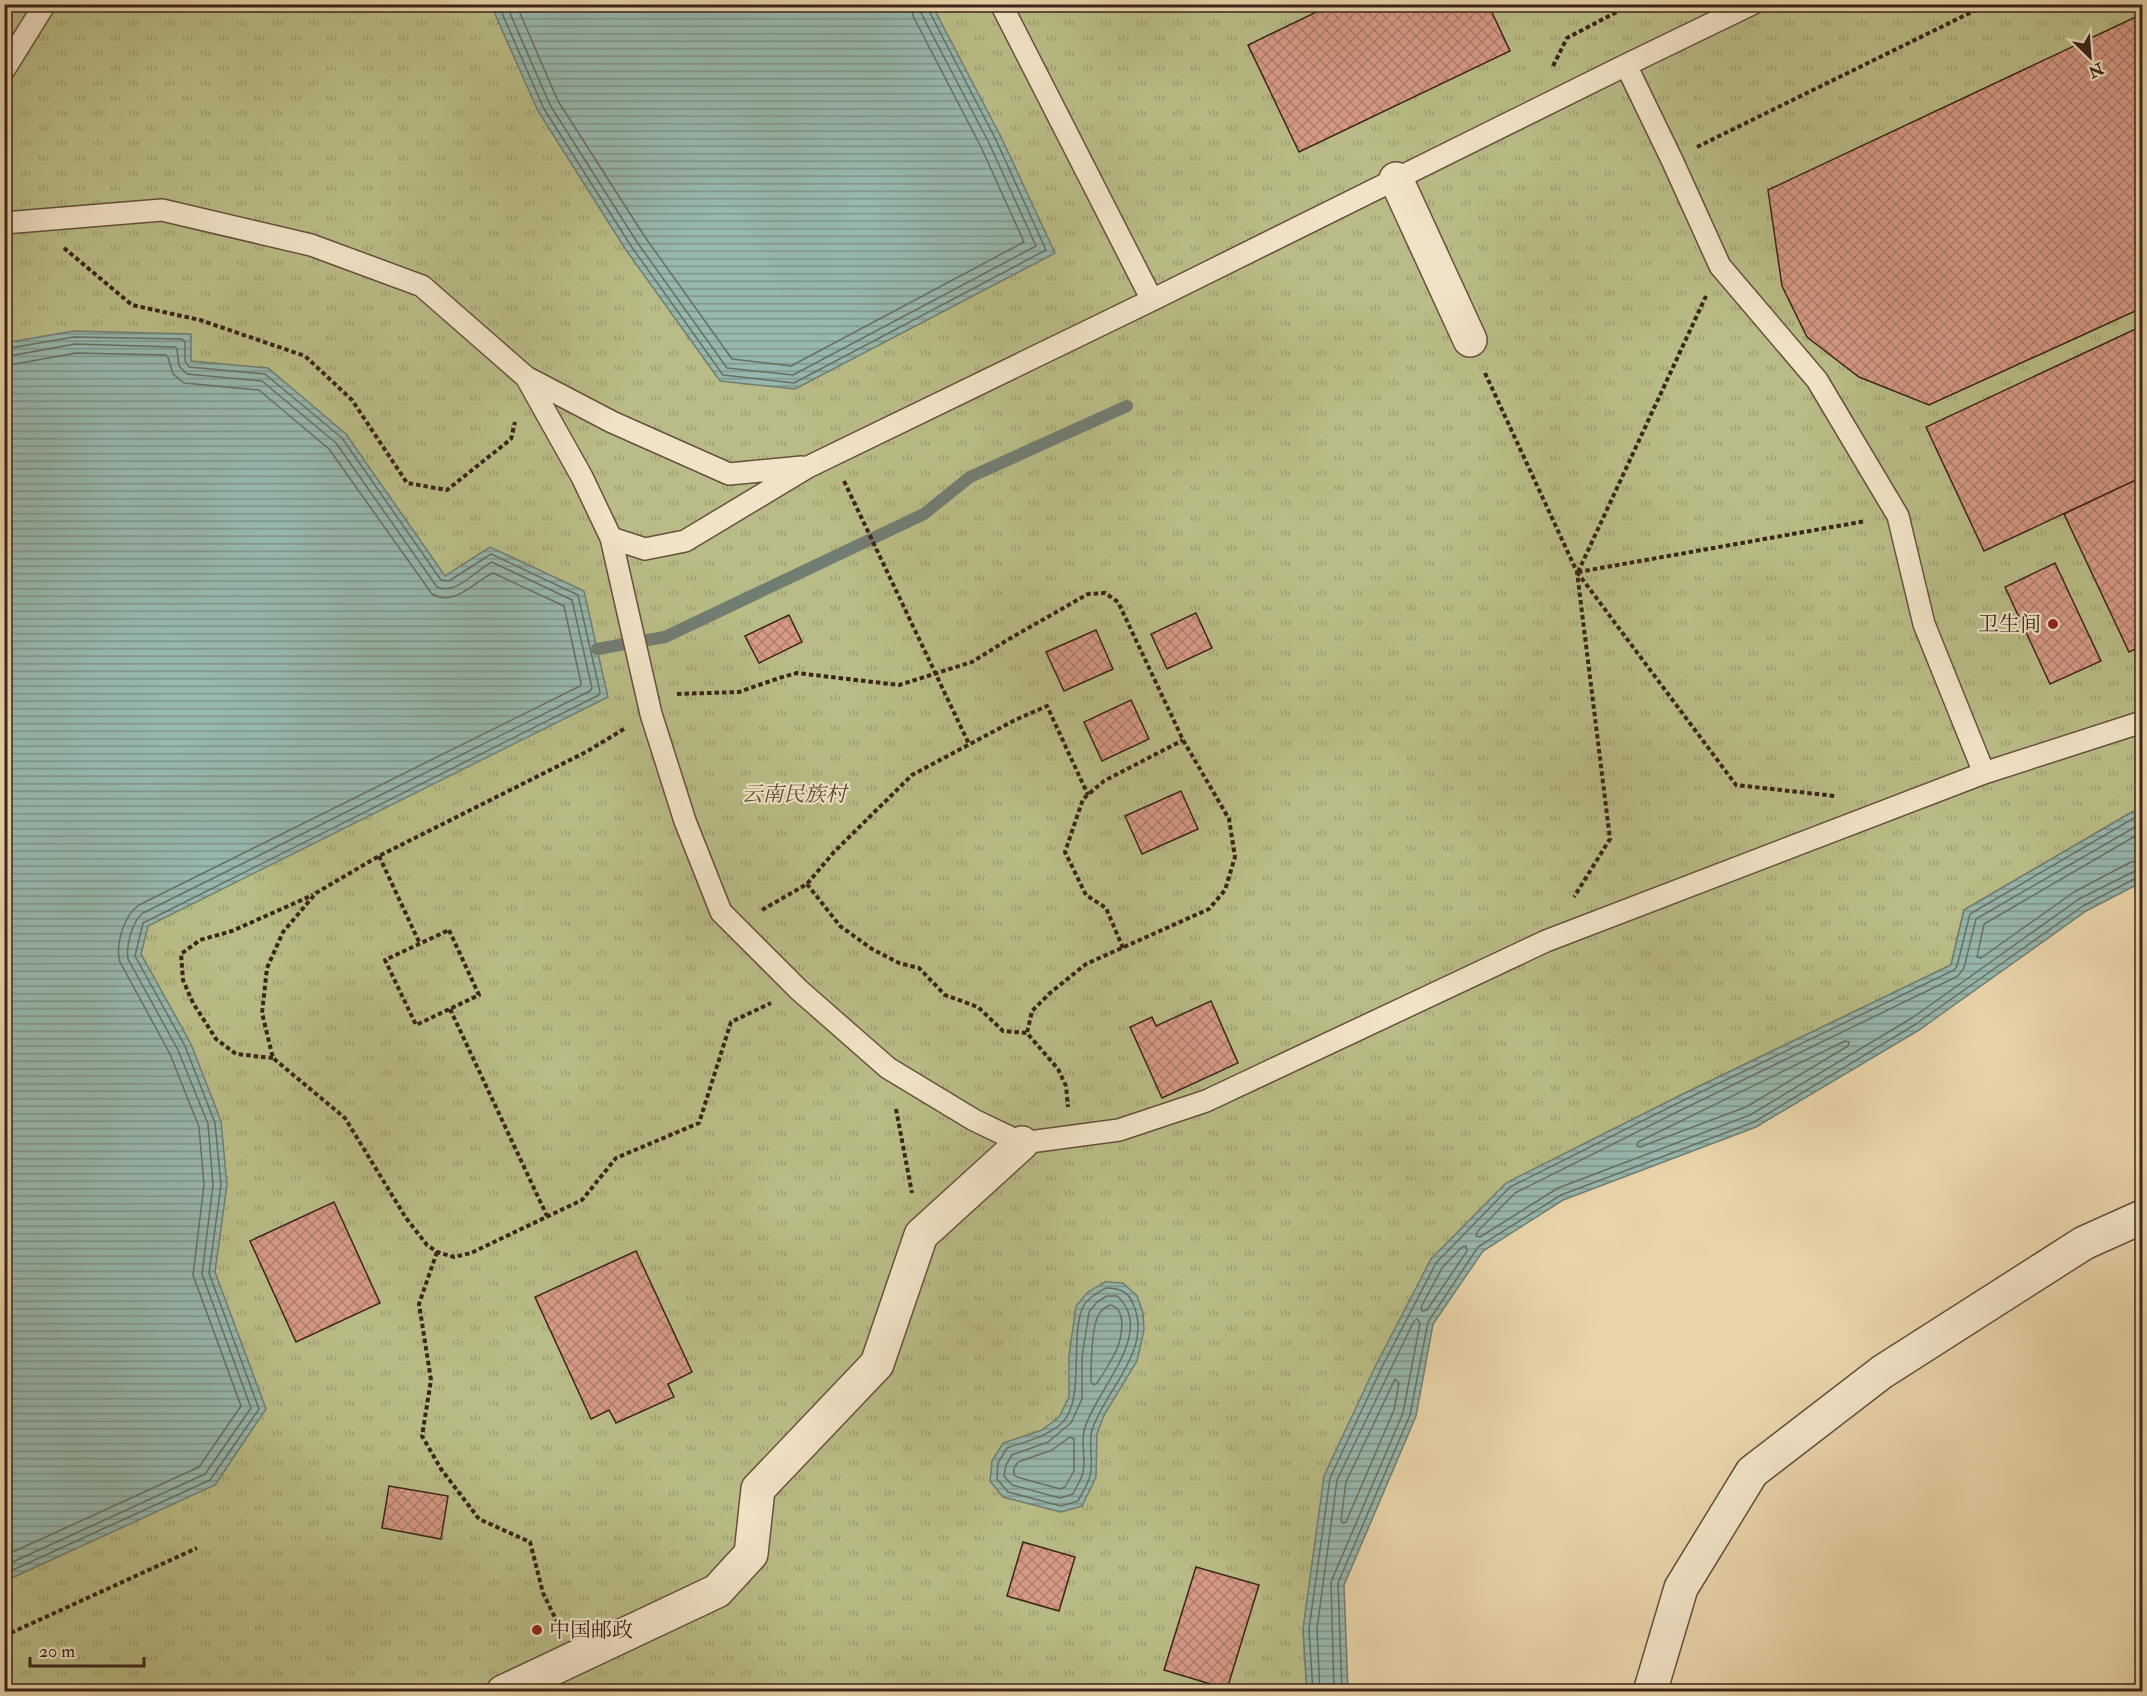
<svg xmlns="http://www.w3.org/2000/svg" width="2147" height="1696" viewBox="0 0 2147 1696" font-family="'IM FELL Double Pica','Noto Serif SC',serif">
  <defs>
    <pattern id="park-tufts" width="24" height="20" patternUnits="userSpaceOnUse" patternTransform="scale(1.5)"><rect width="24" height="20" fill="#b9bc86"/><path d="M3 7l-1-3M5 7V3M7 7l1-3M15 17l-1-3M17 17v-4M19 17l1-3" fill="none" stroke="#a0a173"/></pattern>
    <pattern id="water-rules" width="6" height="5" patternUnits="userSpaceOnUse" patternTransform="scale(1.5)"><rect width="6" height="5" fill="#97b8ad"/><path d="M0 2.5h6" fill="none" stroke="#7c958c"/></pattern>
    <pattern id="building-cross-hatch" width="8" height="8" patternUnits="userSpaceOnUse" patternTransform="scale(1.5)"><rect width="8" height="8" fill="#d69a85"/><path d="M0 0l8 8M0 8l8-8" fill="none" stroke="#af7d6c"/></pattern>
  </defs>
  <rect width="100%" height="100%" fill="#e9d4a9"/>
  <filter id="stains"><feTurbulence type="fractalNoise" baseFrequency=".00333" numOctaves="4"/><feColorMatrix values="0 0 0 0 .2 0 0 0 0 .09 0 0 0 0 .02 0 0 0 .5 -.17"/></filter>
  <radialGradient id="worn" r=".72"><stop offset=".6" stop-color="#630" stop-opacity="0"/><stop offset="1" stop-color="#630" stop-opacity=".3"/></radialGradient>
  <path fill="url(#park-tufts)" stroke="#7a7050" stroke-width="1.5" d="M5,5H2142V809L2132,812L1964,910L1951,965L1677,1097L1431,1259L1303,1629L1307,1691L5,1692Z"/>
  <path fill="url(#water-rules)" stroke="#727d72" stroke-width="1.5" d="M491,5H932L1001,137L1055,253L795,389L720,381L626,250L538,111Z
    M74,331L191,334V361L268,368L346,434L445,576L490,547L584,591L608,697L148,926L141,954L191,1044L221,1121L227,1185L215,1272L266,1409L215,1485L5,1581V343Z
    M2142,809V882L2086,911L1919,1030L1756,1127L1563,1200L1483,1251L1433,1324L1416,1416L1344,1585L1348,1691H1307L1303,1629L1324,1476L1376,1365L1431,1259L1506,1183L1677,1097L1951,965L1964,910L2132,812Z
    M1105,1282L1123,1283L1137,1296L1143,1313L1144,1330L1137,1361L1104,1415L1097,1434L1096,1477L1082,1506L1061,1512L1003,1497L990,1481L992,1461L1003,1443L1042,1430L1059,1417L1069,1397V1356L1076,1306L1088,1292Z"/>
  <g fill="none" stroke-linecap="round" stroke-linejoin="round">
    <path stroke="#696e64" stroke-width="1.5" d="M498,4L544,109L631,246L723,375L794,383L1046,250L996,140L928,9L927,4
      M506,4L550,105L637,242L727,368L793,375L1036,246L989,143L921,13L920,4
      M516,4L558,101L645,237L732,359L791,366L1024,242L981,147L913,16L911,4
      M4,349L74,337L182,339L185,342V361L189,367L265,374L342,438L441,580L449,581L491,554L578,595L600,692L599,695L143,923L135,956L185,1046L215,1123L221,1185L209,1273L259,1409L210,1480L4,1574
      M4,357L75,344L175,347L177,349L179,366L187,374L262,381L336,443L437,587C455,596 476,570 492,562L572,600L592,688L590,691L143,913C132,921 126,946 128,959L178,1050L208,1124L213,1185L202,1274L251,1408L205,1474L4,1566
      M4,366L76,353L166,355L168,357L173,374L184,383L259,390L329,449L432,594C455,607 473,582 493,573L564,606L581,683L580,686L139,905C124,915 115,945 120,962L170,1054L199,1127L204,1185L193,1275L241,1406L199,1467L4,1556
      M2142,823L1976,919L1964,968L1958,976L1683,1109L1515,1193L1477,1232L1476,1236L1480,1237L1558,1188L1750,1115L1912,1018L2079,899L2135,871L2142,869
      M2142,832L1984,924L1977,957L1981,958L2074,892L2131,862L2142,860
      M1845,1041L1849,1042L1848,1046L1746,1107L1640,1147L1637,1146L1638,1142Z
      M1466,1246L1467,1251L1427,1310L1422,1311L1421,1307L1442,1268L1462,1247Z
      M1106,1288C1121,1288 1129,1292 1134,1306C1152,1351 1105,1390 1092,1430C1088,1444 1094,1461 1090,1476C1088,1484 1082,1493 1078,1501L1061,1506L1008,1492L997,1479L998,1463L1007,1448C1027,1441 1046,1437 1062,1423C1085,1400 1070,1341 1082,1309C1086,1299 1097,1293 1106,1288Z
      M1107,1296H1117C1158,1332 1093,1393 1084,1431C1081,1444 1086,1459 1083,1473C1081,1480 1076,1487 1073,1494L1060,1498L1012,1485L1004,1476L1006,1465L1012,1455L1048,1442L1071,1423L1082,1399V1357L1089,1312L1097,1302Z
      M1110,1305C1129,1309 1121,1343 1114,1355C1109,1365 1103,1374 1097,1383L1094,1385L1091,1382C1091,1366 1091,1327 1099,1314C1101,1310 1106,1307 1110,1305Z
      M1395,1379L1399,1383L1394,1410L1346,1522L1343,1523L1341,1520L1346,1482Z
      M1070,1437L1074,1439V1471L1065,1487L1060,1489L1017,1477L1014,1475V1468L1018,1462L1052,1450Z
      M1313,1692L1309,1629L1330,1478L1382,1367L1436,1263L1510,1187L1680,1102L1954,970L1957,966L1970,914L2134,818L2142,815
      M1320,1692L1317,1629L1337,1480L1414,1321L1417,1319L1420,1323L1403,1413L1331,1582L1334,1692
      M1342,1692L1338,1583L1410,1415L1428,1322L1478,1247L1561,1195L1754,1122L1916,1024L2083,906L2138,877H2142"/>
    <path stroke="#727d72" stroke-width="12" d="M597,649L665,637L924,514L970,477L1127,406"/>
  </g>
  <path fill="url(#building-cross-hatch)" stroke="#3b241a" stroke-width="1.5" d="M1333,4H1488L1510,51L1299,152L1248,45Z
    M2142,14V308L1929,405L1859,377L1807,337L1782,286L1768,190Z
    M2142,326V477L1984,551L1926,427Z
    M2142,477V646L2129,652L2064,514Z
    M2055,563L2101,661L2050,684L2005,587Z
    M1196,613L1212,648L1167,669L1151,634Z
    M789,615L802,642L759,663L745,636Z
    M1096,630L1113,669L1064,691L1046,652Z
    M1131,700L1149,739L1102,761L1084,722Z
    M1181,791L1198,829L1142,854L1125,816Z
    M1211,1001L1238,1063L1162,1098L1130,1027L1152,1017L1156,1026Z
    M334,1202L380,1303L296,1342L250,1241Z
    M636,1251L692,1372L668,1384L674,1397L616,1423L609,1410L591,1419L535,1297Z
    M389,1486L448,1496L441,1539L382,1528Z
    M1023,1542L1075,1557L1059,1611L1007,1596Z
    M1196,1567L1259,1585L1227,1689L1164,1670Z"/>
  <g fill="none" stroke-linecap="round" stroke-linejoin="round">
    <g stroke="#66503e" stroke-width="24">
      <path id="lane" d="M1001,4L1152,300
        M1626,65L1672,160L1720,266L1817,380L1898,516L1924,624L1984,773
        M4,70L45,4
        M4,223L162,210L311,245L422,286L526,377L612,422L729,474L802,467
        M526,377L582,477L611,538L651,714L685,821L721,912L799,990L888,1068L974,1120L1022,1143L1119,1130L1206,1101L1546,941L1984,773L2142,722
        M611,538L645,549L685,541L808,467L1152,300L1626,65L1752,4"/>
    </g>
    <g stroke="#66503e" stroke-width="36">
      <path id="street" d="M1396,179L1470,340
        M503,1692L717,1591L751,1554L758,1489L877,1364L921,1235L1022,1143
        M1650,1692L1681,1588L1752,1472L1882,1372L2084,1243L2142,1217"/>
    </g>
    <path stroke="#3b241a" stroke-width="4" stroke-dasharray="4.5 3" stroke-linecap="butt" d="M1553,66L1567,38L1632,4
      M1697,147L1988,4
      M64,248L132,305L200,320L305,356L352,400L407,483L447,490L511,439L515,422
      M1485,373L1577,572L1610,839L1574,897
      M844,481L969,744
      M1577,572L1736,785L1835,796
      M1578,572L1706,296
      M1578,572L1866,521
      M677,694L739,692L779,678L797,673L899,685L972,662L1009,639L1088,594L1105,593L1118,602L1183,740L1229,819L1235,857L1225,890L1209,909L1086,964L1050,993L1032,1011L1027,1033
      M624,729L586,752L379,856L316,893L283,932L267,968L262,1013L273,1058L345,1118L406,1218L427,1245L437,1252L454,1257L471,1253L582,1200L616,1158L699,1123L731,1022L771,1003
      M379,856L420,944
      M807,884L840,926L872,949L899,963L919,968L945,995L978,1007L1003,1031L1027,1033L1058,1069L1066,1086L1068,1107
      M762,910L807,884L834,852L912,775L1015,720L1047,706L1088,795
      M449,930L479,995L416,1025L385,960Z
      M1123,948L1106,908L1086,895L1065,852L1083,799L1104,781L1183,740
      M450,1009L547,1216
      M273,1058L236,1054L216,1039L193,1003L183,980L181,954L200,940L232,931L313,895
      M896,1109L912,1193
      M437,1252L419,1304L431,1380L422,1436L441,1469L479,1519L530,1542L543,1593L559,1626
      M4,1636L197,1548"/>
    <use href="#lane" stroke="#f1e3c7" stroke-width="21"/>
    <use href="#street" stroke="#f1e3c7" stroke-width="33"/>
  </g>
  <g fill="#8f2418" stroke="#f1e3c7" stroke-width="2">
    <circle cx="2053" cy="624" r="6"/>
    <circle cx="537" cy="1630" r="6"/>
  </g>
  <g text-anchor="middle" stroke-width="4.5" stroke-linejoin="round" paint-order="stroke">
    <g font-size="21" fill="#3b241a" stroke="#f1e3c7" text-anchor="end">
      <text x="2041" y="631">卫生间</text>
      <text x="549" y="1637" text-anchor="start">中国邮政</text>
    </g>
    <g font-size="21" font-style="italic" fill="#5a4a35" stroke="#f1e3c7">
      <text x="794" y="801">云南民族村</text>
    </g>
  </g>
  <rect width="2147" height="1696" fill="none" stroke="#e9d4a9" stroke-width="24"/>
  <rect x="6" y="6" width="2135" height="1684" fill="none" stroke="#3b241a" stroke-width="3"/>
  <rect x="12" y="12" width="2123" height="1672" fill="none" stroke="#3b241a" stroke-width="1.5"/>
  <g transform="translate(2090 57) rotate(155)" stroke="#f1e3c7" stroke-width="4.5" paint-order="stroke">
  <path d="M0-4.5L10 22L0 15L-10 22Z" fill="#3b241a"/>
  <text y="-9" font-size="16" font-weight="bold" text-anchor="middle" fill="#3b241a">N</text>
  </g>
  <path d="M30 1657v9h114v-9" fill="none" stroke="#3b241a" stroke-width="3"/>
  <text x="39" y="1657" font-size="18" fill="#3b241a" stroke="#f1e3c7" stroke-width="4.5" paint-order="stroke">20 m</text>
  <rect width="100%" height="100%" filter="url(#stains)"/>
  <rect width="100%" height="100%" fill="url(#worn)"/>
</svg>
